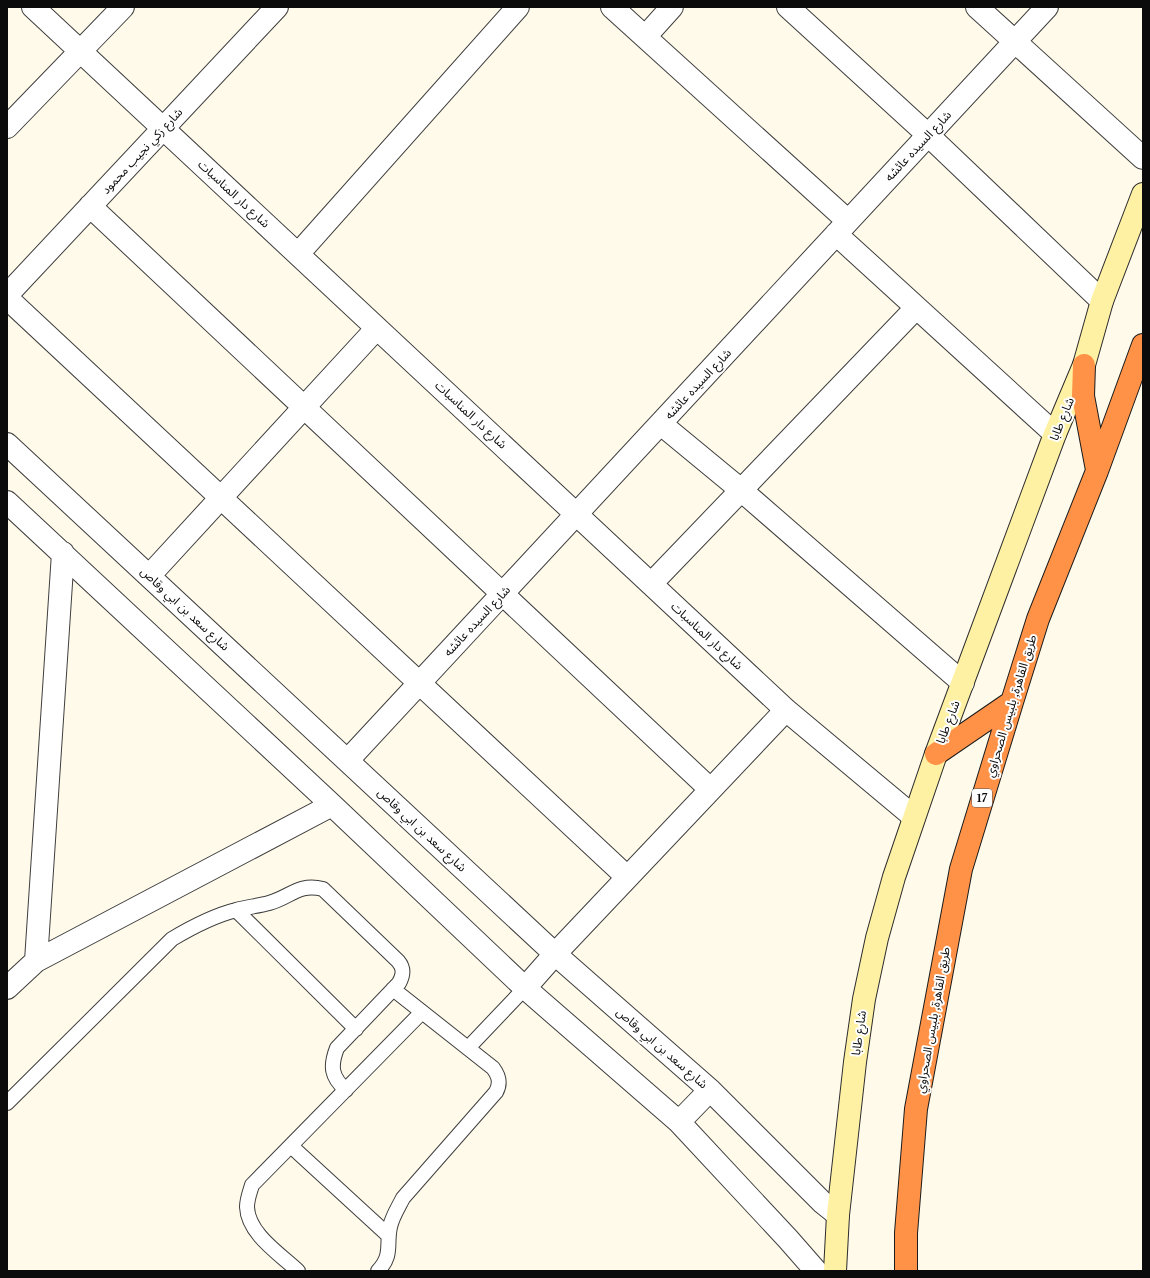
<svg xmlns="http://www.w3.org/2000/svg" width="1150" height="1278" viewBox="0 0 1150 1278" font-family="'Libre Baskerville','Noto Sans Arabic',serif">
  <rect width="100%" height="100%" fill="#fffae9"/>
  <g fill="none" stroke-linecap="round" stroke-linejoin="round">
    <g stroke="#3e3e3e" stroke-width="16">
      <path id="lane" d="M236,910L356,1029
        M468,1048L525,988
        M7,1103L172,939C192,927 213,916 236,910C247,907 258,906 269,903C291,897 298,883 323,889L398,961C404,968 404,974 399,983L337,1048C330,1066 331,1077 346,1090
        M291,1146L388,1235
        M298,1271C280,1254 248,1234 247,1207C247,1199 250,1192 252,1185L422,1012
        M378,1271C393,1255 386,1245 390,1227C392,1217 398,1208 403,1198L496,1092C501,1083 499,1076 493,1068L393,989"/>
    </g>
    <g stroke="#3e3e3e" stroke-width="24">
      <path id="street" d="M33,7L786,710L914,817
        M612,7L848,221
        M788,7L928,135L1102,301
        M977,7L1143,158
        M645,37L672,7
        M7,127L123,7
        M90,206L710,789
        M836,234L1055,434
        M298,254L518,7
        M7,295L277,7
        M7,298L627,877
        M661,424L741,490L963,683
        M7,444L555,954L710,1090L823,1203L838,1215
        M7,502L332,805L525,988L679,1122L788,1239L816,1271
        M149,576L377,328
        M651,584L916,308
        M348,760L1047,7
        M36,961L63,553
        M7,988L36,961L332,805
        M525,988L555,954L786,710
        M679,1122L710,1090"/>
    </g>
    <g stroke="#2d2d2d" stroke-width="24">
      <path id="secondary" d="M835,1271L838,1215L855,1062L864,999L877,938L894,877L936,754L1055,434L1084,365L1102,301L1143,194"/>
    </g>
    <g stroke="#1c1c1c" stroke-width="24">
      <path id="highway" d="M1084,365L1083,396L1097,470
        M936,754L1012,702
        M906,1271V1233L916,1109L961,869L1012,702L1038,619L1097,471L1143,345"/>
    </g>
    <use href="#lane" stroke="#fff" stroke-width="14"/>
    <use href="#street" stroke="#fff" stroke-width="22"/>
    <use href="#secondary" stroke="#fff1a4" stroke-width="22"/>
    <use href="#highway" stroke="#ff9247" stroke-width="22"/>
  </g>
  <g text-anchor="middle" stroke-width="4" stroke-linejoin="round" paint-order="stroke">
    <rect fill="#fff" stroke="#545454" stroke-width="1" x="972" y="789" width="20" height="18" rx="3"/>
    <g font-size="11" font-weight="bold" fill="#0b0b0b">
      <text x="982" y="802">17</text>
    </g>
    <g font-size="12" fill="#0b0b0b" stroke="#fff">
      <text transform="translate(918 146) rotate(-47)" y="4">شارع السيده عائشه</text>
      <text transform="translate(142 151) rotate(-47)" y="4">شارع زكي نجيب محمود</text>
      <text transform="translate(234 194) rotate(43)" y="4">شارع دار المناسبات</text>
      <text transform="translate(698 384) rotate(-47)" y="4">شارع السيده عائشه</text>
      <text transform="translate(471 415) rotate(43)" y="4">شارع دار المناسبات</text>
      <text transform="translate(1062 419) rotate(-68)" y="4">شارع طابا</text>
      <text transform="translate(185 609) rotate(43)" y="4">شارع سعد بن ابي وقاص</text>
      <text transform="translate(477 621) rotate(-47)" y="4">شارع السيده عائشه</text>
      <text transform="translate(707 636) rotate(43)" y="4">شارع دار المناسبات</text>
      <text transform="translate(1011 706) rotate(-73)" y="4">طريق القاهرة, بلبيس الصحراوي</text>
      <text transform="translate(948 722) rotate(-69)" y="4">شارع طابا</text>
      <text transform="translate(422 830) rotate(43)" y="4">شارع سعد بن ابي وقاص</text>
      <text transform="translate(933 1020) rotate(-80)" y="4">طريق القاهرة, بلبيس الصحراوي</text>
      <text transform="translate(859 1033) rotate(-82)" y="4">شارع طابا</text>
      <text transform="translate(662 1048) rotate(41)" y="4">شارع سعد بن ابي وقاص</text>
    </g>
  </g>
  <rect width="1150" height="1278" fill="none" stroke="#0b0b0b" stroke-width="16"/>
</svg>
